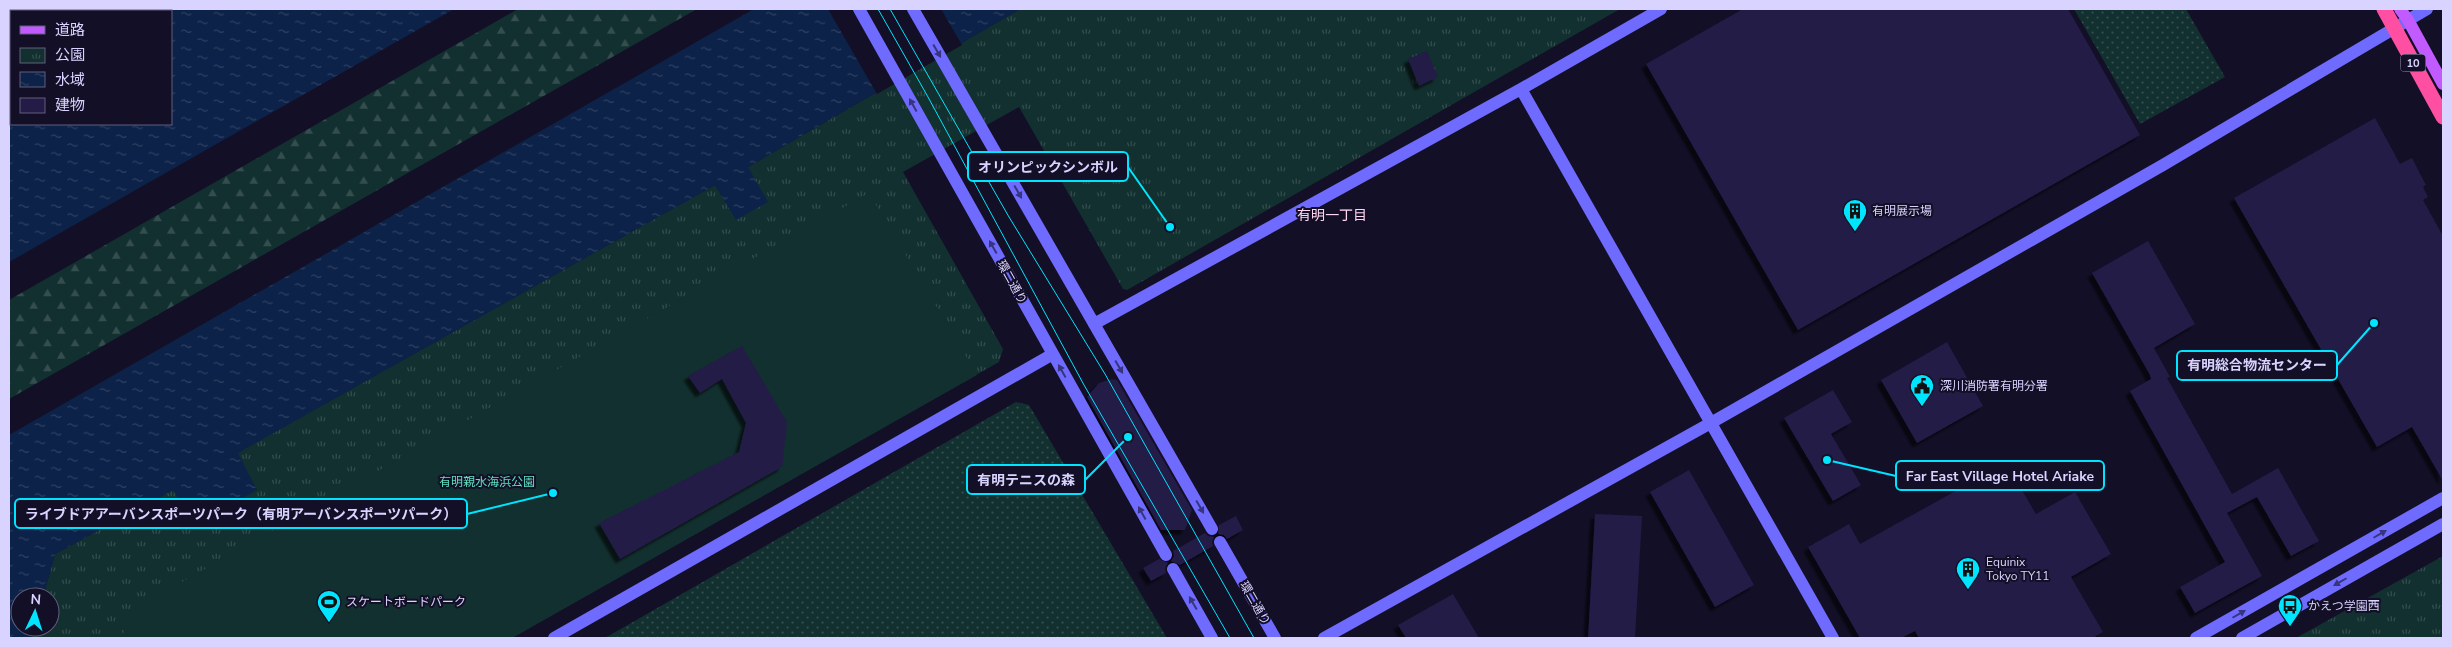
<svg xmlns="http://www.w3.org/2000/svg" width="2452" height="647" viewBox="0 0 2452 647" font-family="'Nunito Sans','Noto Sans JP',sans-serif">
  <defs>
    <pattern id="grass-dots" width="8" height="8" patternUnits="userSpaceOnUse" patternTransform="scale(1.25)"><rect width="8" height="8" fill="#12302f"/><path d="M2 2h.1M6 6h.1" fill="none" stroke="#344d4e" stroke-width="1.8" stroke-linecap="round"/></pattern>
    <pattern id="forest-firs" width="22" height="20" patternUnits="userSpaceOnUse" patternTransform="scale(1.25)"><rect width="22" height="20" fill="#12302f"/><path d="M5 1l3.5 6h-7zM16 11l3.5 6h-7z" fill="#344d4e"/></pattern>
    <pattern id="park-tufts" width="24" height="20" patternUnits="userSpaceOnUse" patternTransform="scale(1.25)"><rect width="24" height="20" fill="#12302f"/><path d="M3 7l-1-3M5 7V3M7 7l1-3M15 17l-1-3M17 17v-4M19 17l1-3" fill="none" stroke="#344d4e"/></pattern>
    <pattern id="water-ripples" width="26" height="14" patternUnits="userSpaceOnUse" patternTransform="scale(1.25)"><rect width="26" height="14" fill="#0c2248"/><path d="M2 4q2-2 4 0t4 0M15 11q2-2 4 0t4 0" fill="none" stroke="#2f4163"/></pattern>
    <filter id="shadow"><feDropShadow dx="-4.5" dy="4.5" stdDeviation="1" flood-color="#0009"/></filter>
  </defs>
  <rect width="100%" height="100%" fill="#130f26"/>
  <path fill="url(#grass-dots)" d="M2074,9H2186L2225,77L2140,124Z
    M1016,402L1029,405L1167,638H605Z"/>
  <path fill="url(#forest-firs)" d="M518,9H697L9,399V300Z"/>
  <path fill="url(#park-tufts)" d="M1020,9H1620L1127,290L1123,289L1019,107L903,172L1003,349L999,362L512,638H32L35,627H50V597H43L55,554L173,490H257L237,453L715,185L736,219L748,167Z
    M2443,556V638H2296Z"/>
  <path fill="#12302f" d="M869,193L977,375L512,638H122L129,612Z"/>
  <path fill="url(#water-ripples)" fill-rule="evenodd" d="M9,9H454L9,262ZM11,11H171V124H11Z
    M754,9H1020L748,167L768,202L736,220L715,185L238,453L257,490L194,526L173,490L55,554L43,597H20V627H35L32,638H9V435Z"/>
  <path fill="#130f26" d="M828,9H941L962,45L877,94Z"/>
  <path fill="#241b47" filter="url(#shadow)" d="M1743,9H2068L2140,135L1798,330L1646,64Z
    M1427,51L1438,77L1419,86L1408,59Z
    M2375,118L2400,164L2412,158L2426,185L2423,187L2428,197L2423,200L2443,236V481L2412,427L2377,447L2234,198Z
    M2148,241L2195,324L2154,348L2170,377L2167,378L2232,494L2278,468L2319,541L2291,556L2257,497L2227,513L2262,576L2195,613L2180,587L2225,562L2130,391L2151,379L2150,375L2092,273Z
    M1947,342L1983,406L1917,443L1881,380Z
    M742,346L787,422L782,467L620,559L599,523L739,452L746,423L722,379L700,393L688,376Z
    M1112,379L1117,380L1192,510L1185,530H1161L1087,397L1099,383Z
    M1833,390L1852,422L1831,434L1861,485L1833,501L1784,418Z
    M2006,463L2036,514L2075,492L2111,554L2071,577L2103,632L2093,638H1919L1915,631L1901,638H1860L1808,547L1849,524L1860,544Z
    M1689,470L1754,585L1715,607L1650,492Z
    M1595,514L1642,516L1635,638H1588Z
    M1236,516L1243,530L1227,539L1224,535L1218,534L1219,525Z
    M1205,533L1208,536L1214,537L1212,541L1213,546L1180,565L1171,561L1174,556L1173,551Z
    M1159,559L1168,563L1165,568L1166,573L1151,581L1143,568Z
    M1453,594L1479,638H1406L1398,625Z"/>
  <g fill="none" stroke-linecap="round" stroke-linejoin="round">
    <path stroke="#6f6bff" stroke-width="12" d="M859,9L1166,555
      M913,9L1212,529
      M1521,89L1833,638
      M1094,324L1521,89L1661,9
      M1220,542L1275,638
      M1173,569L1212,638
      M554,638L1053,354
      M1324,638L1709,424L2163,165L2427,9
      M2196,638L2443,498
      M2242,638L2443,524"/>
    <path stroke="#c25bff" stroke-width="12" d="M2400,9L2408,20L2443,84"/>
    <path stroke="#00e5ff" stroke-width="1" d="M878,9L928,97L1084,385L1230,638
      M890,9L1009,217L1105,374L1254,638"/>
    <path stroke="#ff4fa3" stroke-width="15" d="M2384,9L2443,117"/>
  </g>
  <defs><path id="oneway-solid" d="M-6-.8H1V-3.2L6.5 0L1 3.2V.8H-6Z" transform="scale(1.25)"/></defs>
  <g fill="#38347d">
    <use href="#oneway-solid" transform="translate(937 51) rotate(60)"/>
    <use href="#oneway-solid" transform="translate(913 105) rotate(-119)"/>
    <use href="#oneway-solid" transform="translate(1018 192) rotate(60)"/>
    <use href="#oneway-solid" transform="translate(993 247) rotate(-119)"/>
    <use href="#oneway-solid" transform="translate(1119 367) rotate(60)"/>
    <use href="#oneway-solid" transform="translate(1062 371) rotate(-119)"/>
    <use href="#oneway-solid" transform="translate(1200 507) rotate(60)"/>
    <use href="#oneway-solid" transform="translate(1142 513) rotate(-119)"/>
    <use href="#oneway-solid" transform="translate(2380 534) rotate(-30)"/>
    <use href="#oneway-solid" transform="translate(2340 582) rotate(150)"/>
    <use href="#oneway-solid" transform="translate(1193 603) rotate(-120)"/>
    <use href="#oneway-solid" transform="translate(2239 614) rotate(-30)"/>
  </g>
  <defs>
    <g id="building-pin" transform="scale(1.25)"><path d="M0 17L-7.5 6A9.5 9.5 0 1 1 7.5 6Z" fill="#00e5ff" stroke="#130f26"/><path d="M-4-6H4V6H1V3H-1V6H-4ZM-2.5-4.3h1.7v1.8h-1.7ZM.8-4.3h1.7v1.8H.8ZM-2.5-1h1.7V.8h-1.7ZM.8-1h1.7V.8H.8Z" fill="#111"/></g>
    <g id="civic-pin" transform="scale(1.25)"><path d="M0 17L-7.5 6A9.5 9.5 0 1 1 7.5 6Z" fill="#00e5ff" stroke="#130f26"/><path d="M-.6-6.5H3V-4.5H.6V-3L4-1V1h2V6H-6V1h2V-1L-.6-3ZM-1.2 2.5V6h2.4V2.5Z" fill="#111"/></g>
    <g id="stadium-pin" transform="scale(1.25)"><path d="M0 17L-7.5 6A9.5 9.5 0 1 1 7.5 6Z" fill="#00e5ff" stroke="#130f26"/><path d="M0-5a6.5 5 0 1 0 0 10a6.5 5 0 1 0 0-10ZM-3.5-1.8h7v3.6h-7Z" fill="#111"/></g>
    <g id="bus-pin" transform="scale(1.25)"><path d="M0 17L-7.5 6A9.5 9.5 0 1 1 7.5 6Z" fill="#00e5ff" stroke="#130f26"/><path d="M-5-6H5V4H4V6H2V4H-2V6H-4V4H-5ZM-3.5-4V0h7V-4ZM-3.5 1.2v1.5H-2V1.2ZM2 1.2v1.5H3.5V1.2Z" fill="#111"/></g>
  </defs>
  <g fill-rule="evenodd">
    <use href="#building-pin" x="1855" y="211"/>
    <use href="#civic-pin" x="1922" y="386"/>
    <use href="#building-pin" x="1968" y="569"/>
    <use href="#stadium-pin" x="329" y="602"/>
    <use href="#bus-pin" x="2290" y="606"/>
  </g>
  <g text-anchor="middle" stroke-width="4" stroke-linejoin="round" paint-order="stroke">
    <rect fill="#130f26" stroke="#9e99be" stroke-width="1" x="2400.5" y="54.5" width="25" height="17" rx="4"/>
    <g font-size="11" font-weight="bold" fill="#d9d4ff">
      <text x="2413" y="67">10</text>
    </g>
    <g font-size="12" fill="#d9d4ff" stroke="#130f26" text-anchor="start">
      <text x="1872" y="215">有明展示場</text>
      <text x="1940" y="390">深川消防署有明分署</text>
      <text x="1986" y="566">Equinix<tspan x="1986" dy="14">Tokyo TY11</tspan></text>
      <text x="346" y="606">スケートボードパーク</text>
      <text x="2308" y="610">かえつ学園西</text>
    </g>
    <g font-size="12" fill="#d9d4ff" stroke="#130f26">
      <text transform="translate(1012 282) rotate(61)" y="4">環二通り</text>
      <text transform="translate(1255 603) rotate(60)" y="4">環二通り</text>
    </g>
    <g font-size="12" fill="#5fe0c0" stroke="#130f26">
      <text x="487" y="486">有明親水海浜公園</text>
    </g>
    <g font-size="14" fill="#ffd6f0" stroke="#130f26">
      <text x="1332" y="220">有明一丁目</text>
    </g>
  </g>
  <path fill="none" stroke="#00e5ff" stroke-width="2" d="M1170 227L1128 167M2374 323L2337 365M1827 460L1896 476M1128 437L1085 480M553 493L467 514"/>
  <g fill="#00e5ff" stroke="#130f26" stroke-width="2">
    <circle cx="1170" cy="227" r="5"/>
    <circle cx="2374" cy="323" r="5"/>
    <circle cx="1827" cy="460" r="5"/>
    <circle cx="1128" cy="437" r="5"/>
    <circle cx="553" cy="493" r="5"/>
  </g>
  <g fill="#130f26" stroke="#00e5ff" stroke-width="2">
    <rect x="968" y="152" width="160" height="29" rx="5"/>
    <rect x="2177" y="351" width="160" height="29" rx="5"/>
    <rect x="1896" y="461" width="208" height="29" rx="5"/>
    <rect x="967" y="465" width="118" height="29" rx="5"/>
    <rect x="15" y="499" width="452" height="29" rx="5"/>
  </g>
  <g font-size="14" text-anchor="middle" font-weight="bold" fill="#d9d4ff">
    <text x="1048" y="172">オリンピックシンボル</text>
    <text x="2257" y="370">有明総合物流センター</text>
    <text x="2000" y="481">Far East Village Hotel Ariake</text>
    <text x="1026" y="485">有明テニスの森</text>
    <text x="241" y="519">ライブドアアーバンスポーツパーク（有明アーバンスポーツパーク）</text>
  </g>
  <rect width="2452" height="647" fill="none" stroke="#d9d4ff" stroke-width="20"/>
  <rect x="10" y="10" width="162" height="115" fill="#130f26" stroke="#625e7d"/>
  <rect x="20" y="26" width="25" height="8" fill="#c25bff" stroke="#625e7d"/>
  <text x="55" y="35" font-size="15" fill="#d9d4ff">道路</text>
  <rect x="20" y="48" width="25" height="15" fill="url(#park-tufts)" stroke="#625e7d"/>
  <text x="55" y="60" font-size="15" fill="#d9d4ff">公園</text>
  <rect x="20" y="72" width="25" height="15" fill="url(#water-ripples)" stroke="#625e7d"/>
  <text x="55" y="85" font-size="15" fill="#d9d4ff">水域</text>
  <rect x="20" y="98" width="25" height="15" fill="#241b47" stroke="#625e7d"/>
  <text x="55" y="110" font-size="15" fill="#d9d4ff">建物</text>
  <g transform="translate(35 612) rotate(4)"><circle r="24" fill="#130f26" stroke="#625e7d"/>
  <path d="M0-4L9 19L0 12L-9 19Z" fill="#00e5ff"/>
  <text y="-8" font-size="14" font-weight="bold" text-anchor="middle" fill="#d9d4ff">N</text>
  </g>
</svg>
